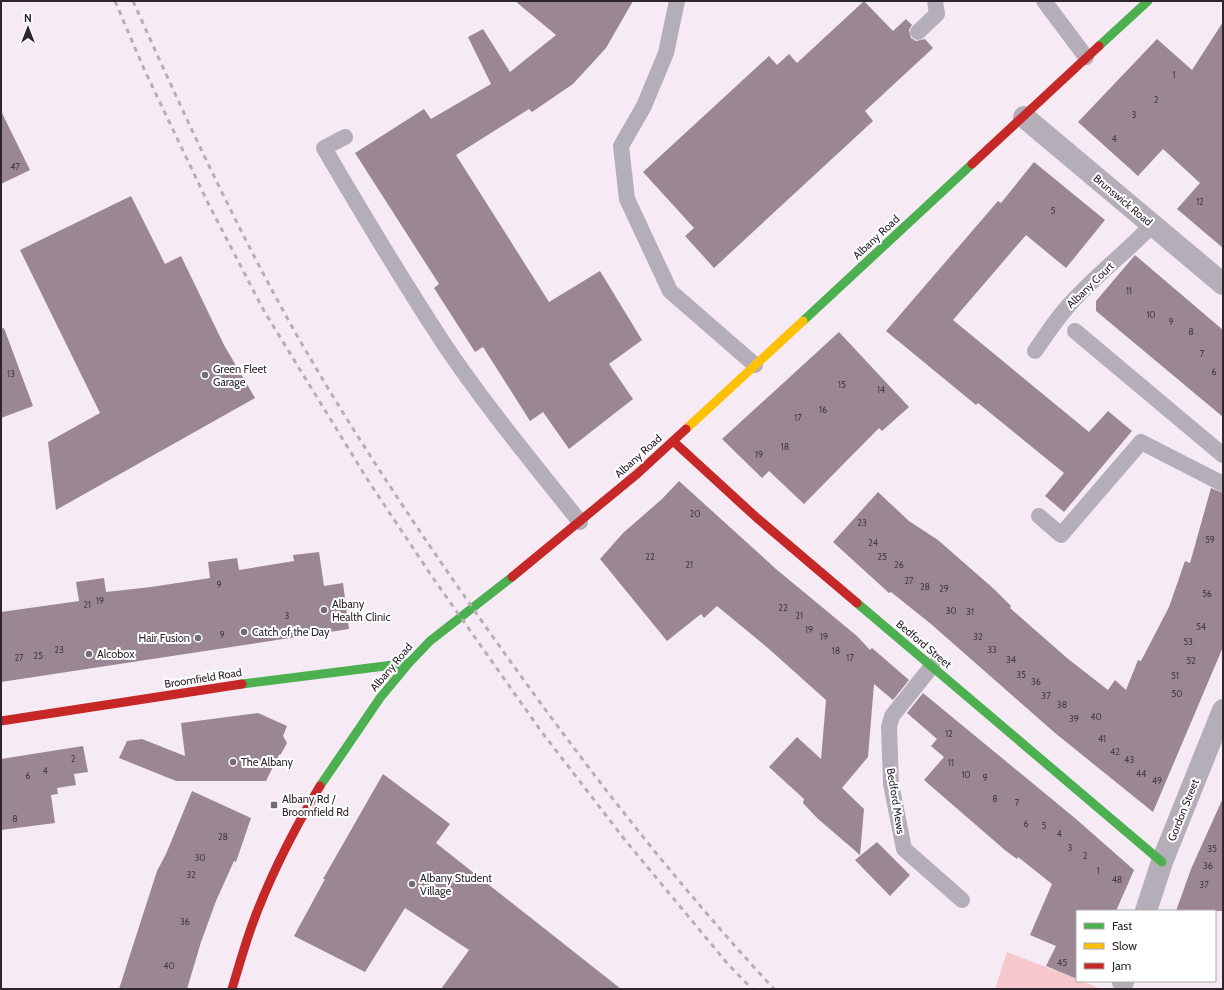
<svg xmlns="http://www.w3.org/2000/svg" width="1224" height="990" viewBox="0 0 1224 990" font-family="Cabin,sans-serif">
  <rect width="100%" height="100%" fill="#f6ebf5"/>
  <path fill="#f7c7ce" d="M1007,952L1077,979V981H1082L1101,989H995Z"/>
  <path fill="#9a8793" d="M515,1H633L606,48L573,84L532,112L529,109L456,155L549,302L600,271L642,340L609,364L633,399L569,449L543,412L530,421L483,347L475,352L434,288L439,284L355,153L424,109L431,119L491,84L468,37L483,29L510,72L556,35Z
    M864,1L893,31L906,19L912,25L909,30L911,38L916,41L925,39L933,48L865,111L873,121L714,268L685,236L694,228L643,172L769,56L777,65L789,54L797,63Z
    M1223,22V248L1177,209L1200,183L1163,149L1138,176L1078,122L1157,39L1192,70Z
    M1,111L30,170L1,184Z
    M1034,162L1105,220L1066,268L1026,235L953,320L1089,432L1108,411L1132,431L1064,512L1045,496L1064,473L978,403L976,405L886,331L998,201L1001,203Z
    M131,196L165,264L181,256L224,345L255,398L56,510L48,442L100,413L20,250Z
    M1135,255L1223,330V417L1096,311V301Z
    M4,328L33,406L1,418V329Z
    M839,332L909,407L882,431L879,428L804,504L769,471L762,478L722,439Z
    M679,481L776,569L857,636L870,650L872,648L909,680L893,700L874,684L868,757L842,788L864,809L860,855L817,818L803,803L804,799L769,767L797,737L821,759L826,700L769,649L717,606L704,618L701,614L667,641L600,559L623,533L662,499Z
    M1211,488L1223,493V647L1153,812L1055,733L931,624L891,592L889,593L833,542L878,492L909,521L938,540L994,589L1011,606L1010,608L1067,658L1108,690L1115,680L1126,690L1138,660L1141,661L1169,607L1185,561L1190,563Z
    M319,552L324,586L343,583L349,629L1,682V612L79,601L76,582L104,578L106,592L151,587L210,578L208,562L237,558L239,570L294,561L293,555Z
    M923,693L1076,819L1134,870L1116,911H1077V979L1046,966L1056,946L1030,935L1052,884L1018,857L1017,859L1006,851L924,780L944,757L931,746L937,739L907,713Z
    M258,713L287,726L283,736L287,743L281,754L279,755L266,781H176L119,758L127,741L142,739L185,756L181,723Z
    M83,746L88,772L74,774L76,785L57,788L58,794L51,795L55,823L1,830V759Z
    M383,774L450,824L436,843L621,989H441L469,950L405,908L365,972L294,936L325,879H323Z
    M192,791L251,818L236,862L234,861L216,901L201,942L187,989H119L157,871L166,854Z
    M1223,798V911H1176L1191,869Z
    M877,842L910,875L890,896L855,860Z"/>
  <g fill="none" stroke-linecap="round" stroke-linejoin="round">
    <path stroke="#b4aeb8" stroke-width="16" d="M677,1L666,53L644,106L621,146L627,199L670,291L755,365
      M1044,1L1086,57
      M918,32L937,14L935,1
      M345,137L324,148C362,213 401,278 442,341C484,404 533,463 580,522
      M1075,331L1223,455
      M1035,351C1044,338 1053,324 1064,311C1090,279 1124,255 1152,225
      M1039,516L1061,535L1141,442L1223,484
      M932,666L892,716L889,727L891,784L904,849L962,900"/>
    <path stroke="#b4aeb8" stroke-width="22" d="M1024,117L1223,284
      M1146,911L1162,862L1223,710
      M1123,982V981"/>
    <path stroke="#4caf50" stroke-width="9" d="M1099,46L1148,1
      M803,321L972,164
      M857,603L1162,862
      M242,684L409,663
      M320,786L380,698L409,663L430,641L512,577"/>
    <path stroke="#ffc107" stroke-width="9" d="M686,429L803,321"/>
    <path stroke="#c62828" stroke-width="9" d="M972,164L1099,46
      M673,441L757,518L857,603
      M512,577L637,474L686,429
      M1,721L242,684
      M232,989C238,969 244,948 251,928C269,878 293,831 320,786"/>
    <path stroke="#b5afb8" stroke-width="3" stroke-dasharray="5 5" stroke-linecap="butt" d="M115,1L144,69L208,203L264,311L369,482L433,578L541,731L625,840L727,963L752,989
      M133,1C183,113 235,225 295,332C347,423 405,511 465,597C560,734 661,867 774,989"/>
  </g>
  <g fill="#736b73" stroke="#fff" stroke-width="1.5">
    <circle cx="205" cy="375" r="4"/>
    <circle cx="324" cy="610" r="4"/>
    <circle cx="244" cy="632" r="4"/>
    <circle cx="198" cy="638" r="4"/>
    <circle cx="89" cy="654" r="4"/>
    <circle cx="233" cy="762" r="4"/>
    <rect x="270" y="801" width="8" height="8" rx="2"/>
    <circle cx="412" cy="884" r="4"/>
  </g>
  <g text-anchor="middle" stroke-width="4" stroke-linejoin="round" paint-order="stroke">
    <g font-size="9" fill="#483e46">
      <text x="1174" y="78">1</text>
      <text x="1156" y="103">2</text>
      <text x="1134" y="118">3</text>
      <text x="1114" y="142">4</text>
      <text x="15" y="170">47</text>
      <text x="1200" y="205">12</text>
      <text x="1053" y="214">5</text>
      <text x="1129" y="294">11</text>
      <text x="1151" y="318">10</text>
      <text x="1171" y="325">9</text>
      <text x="1191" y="335">8</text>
      <text x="1202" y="357">7</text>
      <text x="1214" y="375">6</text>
      <text x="11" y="377">13</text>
      <text x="842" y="388">15</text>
      <text x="881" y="393">14</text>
      <text x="823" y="413">16</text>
      <text x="798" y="421">17</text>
      <text x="785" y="450">18</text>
      <text x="759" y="458">19</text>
      <text x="695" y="517">20</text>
      <text x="862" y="526">23</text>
      <text x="1210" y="543">59</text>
      <text x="873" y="546">24</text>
      <text x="650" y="560">22</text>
      <text x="882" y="560">25</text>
      <text x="689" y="568">21</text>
      <text x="899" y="568">26</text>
      <text x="909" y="584">27</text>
      <text x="219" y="588">9</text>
      <text x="925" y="590">28</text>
      <text x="944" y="592">29</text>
      <text x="1207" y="597">56</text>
      <text x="100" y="604">19</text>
      <text x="87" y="608">21</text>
      <text x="783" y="611">22</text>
      <text x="951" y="614">30</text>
      <text x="970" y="615">31</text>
      <text x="287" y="619">3</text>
      <text x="799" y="619">21</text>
      <text x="1201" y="630">54</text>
      <text x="809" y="633">19</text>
      <text x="222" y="638">9</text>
      <text x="824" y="640">19</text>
      <text x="978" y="640">32</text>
      <text x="1188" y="645">53</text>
      <text x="59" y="653">23</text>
      <text x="992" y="653">33</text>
      <text x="836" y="654">18</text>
      <text x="38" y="659">25</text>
      <text x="19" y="661">27</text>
      <text x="850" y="661">17</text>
      <text x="1011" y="663">34</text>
      <text x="1191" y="664">52</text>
      <text x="1021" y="678">35</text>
      <text x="1175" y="679">51</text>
      <text x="1036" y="685">36</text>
      <text x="1177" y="697">50</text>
      <text x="1046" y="699">37</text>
      <text x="1062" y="708">38</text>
      <text x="1096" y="720">40</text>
      <text x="1074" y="722">39</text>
      <text x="949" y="737">12</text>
      <text x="1102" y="742">41</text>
      <text x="1115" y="755">42</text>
      <text x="73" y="762">2</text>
      <text x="1129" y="763">43</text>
      <text x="951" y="766">11</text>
      <text x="45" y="774">4</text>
      <text x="1141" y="777">44</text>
      <text x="966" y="778">10</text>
      <text x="28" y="779">6</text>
      <text x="985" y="781">9</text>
      <text x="1157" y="784">49</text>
      <text x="995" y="802">8</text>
      <text x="1017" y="806">7</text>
      <text x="15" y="822">8</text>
      <text x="1026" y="827">6</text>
      <text x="1044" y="829">5</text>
      <text x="1059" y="837">4</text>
      <text x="223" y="840">28</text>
      <text x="1070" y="851">3</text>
      <text x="1212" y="852">35</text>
      <text x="1085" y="859">2</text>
      <text x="200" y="861">30</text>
      <text x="1208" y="869">36</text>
      <text x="1098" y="874">1</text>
      <text x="191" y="878">32</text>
      <text x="1117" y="883">48</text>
      <text x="1204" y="888">37</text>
      <text x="185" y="925">36</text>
      <text x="1062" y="966">45</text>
      <text x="169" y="969">40</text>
    </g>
    <g font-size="11" fill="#2d262d" stroke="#fff">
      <text transform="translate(1123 200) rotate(40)" y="4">Brunswick Road</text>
      <text transform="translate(876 237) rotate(-43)" y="4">Albany Road</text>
      <text transform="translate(1090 285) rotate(-44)" y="4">Albany Court</text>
      <text transform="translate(638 456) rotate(-42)" y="4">Albany Road</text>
      <text transform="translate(924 644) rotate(40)" y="4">Bedford Street</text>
      <text transform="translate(391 667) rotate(-50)" y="4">Albany Road</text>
      <text transform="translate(203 678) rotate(-9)" y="4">Broomfield Road</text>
      <text transform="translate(896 801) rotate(81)" y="4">Bedford Mews</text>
      <text transform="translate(1183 810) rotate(-68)" y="4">Gordon Street</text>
    </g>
    <g font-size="11" fill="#2d262d" stroke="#fff" text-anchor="start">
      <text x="213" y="373">Green Fleet<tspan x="213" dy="13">Garage</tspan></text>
      <text x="332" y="608">Albany<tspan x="332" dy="13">Health Clinic</tspan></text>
      <text x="252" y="636">Catch of the Day</text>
      <text x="190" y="642" text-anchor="end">Hair Fusion</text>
      <text x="97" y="658">Alcobox</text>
      <text x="241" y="766">The Albany</text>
      <text x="282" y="803">Albany Rd /<tspan x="282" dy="13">Broomfield Rd</tspan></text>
      <text x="420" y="882">Albany Student<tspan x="420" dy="13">Village</tspan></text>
    </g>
  </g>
  <rect width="1224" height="990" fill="none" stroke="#2d262d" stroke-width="4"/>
  <rect x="1076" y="910" width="140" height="72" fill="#ffffff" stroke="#aba8ab"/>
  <rect x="1084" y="923" width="20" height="6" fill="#4caf50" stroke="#aba8ab"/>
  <text x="1112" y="930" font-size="12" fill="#2d262d">Fast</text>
  <rect x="1084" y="943" width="20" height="6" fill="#ffc107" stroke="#aba8ab"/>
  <text x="1112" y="950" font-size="12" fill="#2d262d">Slow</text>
  <rect x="1084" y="963" width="20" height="6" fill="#c62828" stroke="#aba8ab"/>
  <text x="1112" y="970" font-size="12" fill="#2d262d">Jam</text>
  <g transform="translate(28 28)" stroke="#ffffff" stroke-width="3" paint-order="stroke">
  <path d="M0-3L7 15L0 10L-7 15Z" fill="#2d262d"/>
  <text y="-6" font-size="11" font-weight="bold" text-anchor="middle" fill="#2d262d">N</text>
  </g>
</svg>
